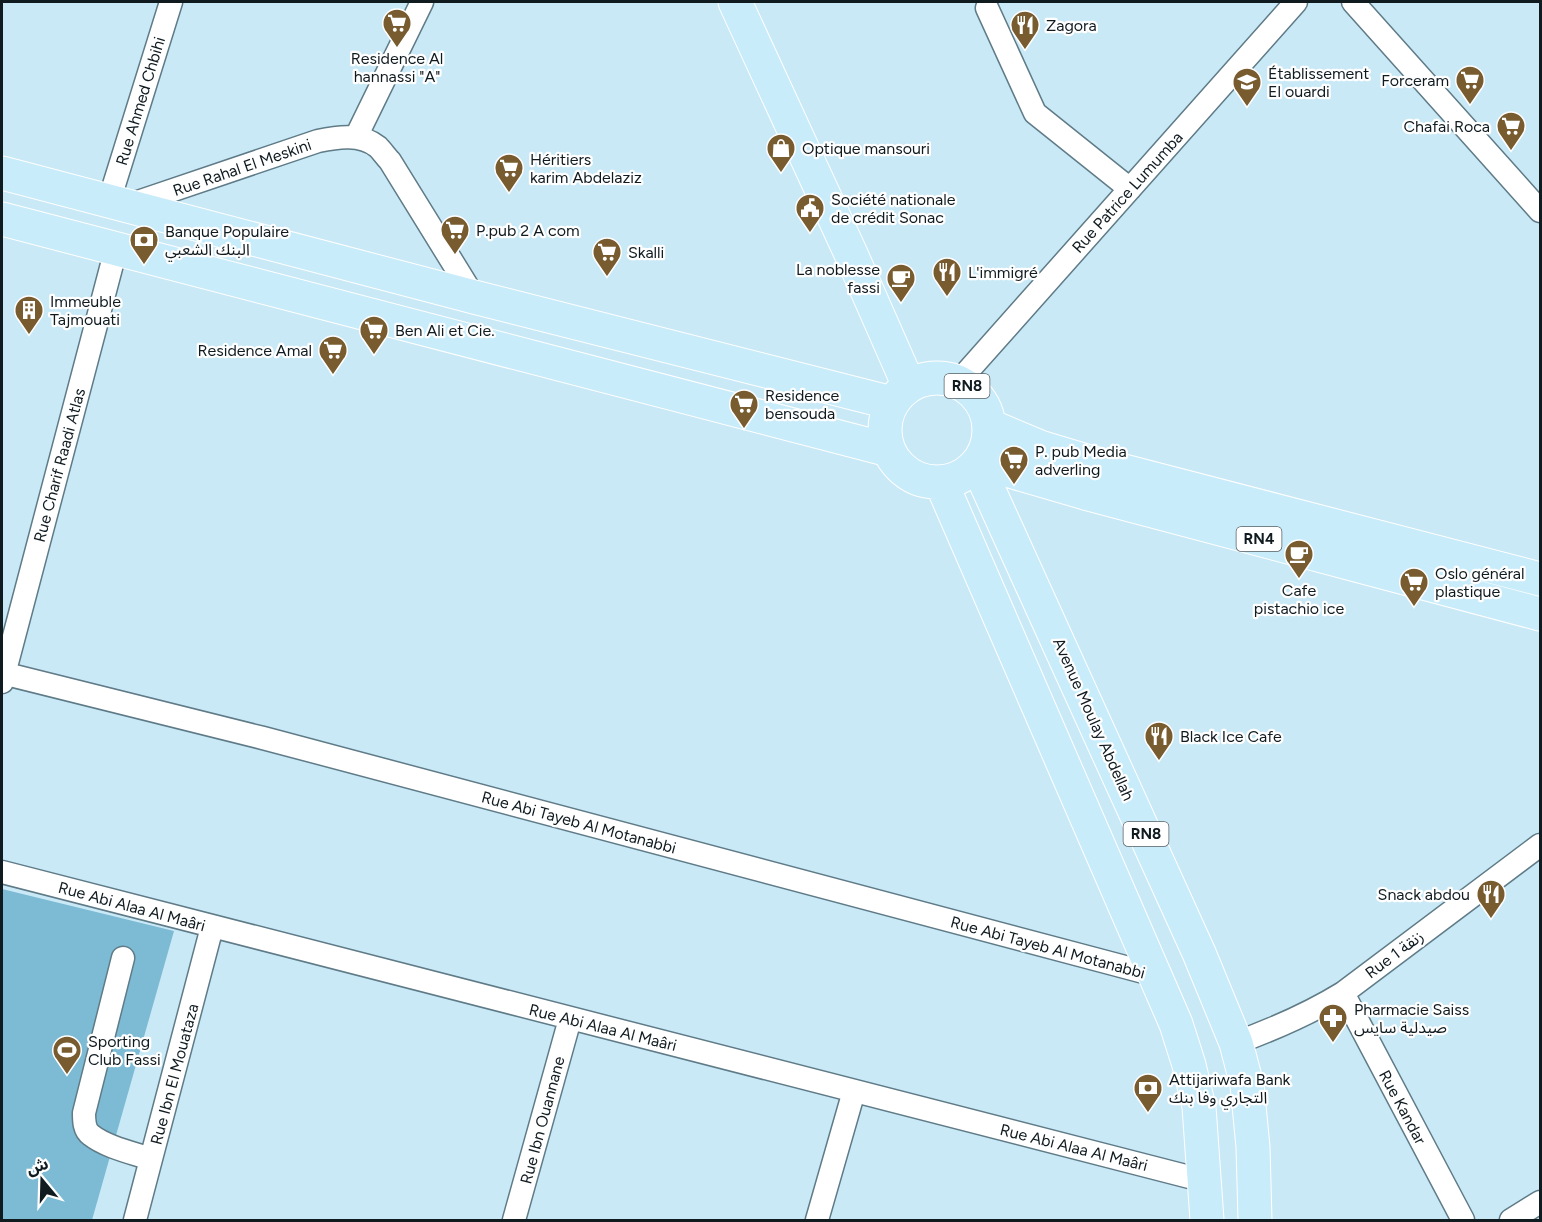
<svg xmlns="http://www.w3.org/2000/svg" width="1542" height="1222" viewBox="0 0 1542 1222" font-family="Figtree,'Noto Sans Arabic',sans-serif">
  <rect width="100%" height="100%" fill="#cae9f7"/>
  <path fill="#7dbad4" d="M2,889L174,931L92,1220H2Z"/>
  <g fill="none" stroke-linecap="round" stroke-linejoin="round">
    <g stroke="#5f7b87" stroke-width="25">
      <path id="street" d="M1353,2L1540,211
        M987,8L1035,113L1130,189
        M356,137L422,2
        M109,201L171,2
        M129,205L318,141C337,137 361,133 378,147C382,151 386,157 390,161L474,297
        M959,381L1296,2
        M2,673L263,738L1155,975
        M2,682L116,249
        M2,872L1205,1181
        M123,958L84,1113C84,1121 84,1130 91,1135C106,1147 133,1153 151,1159
        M1343,993L1463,1220
        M1236,1043C1274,1029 1309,1014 1343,993L1540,845
        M135,1220L212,927
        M514,1220L570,1019
        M817,1220L854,1091
        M1511,1220L1540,1202"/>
    </g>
    <g stroke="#fff" stroke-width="35">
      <path id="primary" d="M735,2L851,254L909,386
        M2,173L474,297L892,403
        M2,219L889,450
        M885 430a52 52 0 1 1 104 0a52 52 0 1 1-104 0Z
        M990,426L1040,447L1093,463L1540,579
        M979,462L1085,493L1540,614
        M977,464L1199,953L1236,1043L1247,1085L1253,1147L1255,1220
        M941,482L1176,1024L1189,1065L1199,1107L1207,1220"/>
    </g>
    <use href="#street" stroke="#fff" stroke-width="22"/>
    <use href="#primary" stroke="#c9ecfb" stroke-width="33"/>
  </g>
  <defs>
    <g id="supermarket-pin" transform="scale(1.5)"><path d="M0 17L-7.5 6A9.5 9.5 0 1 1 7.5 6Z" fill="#785c2f" stroke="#fff"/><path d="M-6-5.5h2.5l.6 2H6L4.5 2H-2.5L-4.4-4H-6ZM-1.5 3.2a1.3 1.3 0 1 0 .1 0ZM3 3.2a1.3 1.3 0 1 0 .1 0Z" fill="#fff"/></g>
    <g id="restaurant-pin" transform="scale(1.5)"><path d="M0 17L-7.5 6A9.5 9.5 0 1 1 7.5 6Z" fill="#785c2f" stroke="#fff"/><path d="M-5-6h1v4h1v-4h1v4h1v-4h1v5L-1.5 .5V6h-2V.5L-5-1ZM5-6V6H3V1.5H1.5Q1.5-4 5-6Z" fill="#fff"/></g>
    <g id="school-pin" transform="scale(1.5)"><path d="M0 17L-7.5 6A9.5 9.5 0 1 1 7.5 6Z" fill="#785c2f" stroke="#fff"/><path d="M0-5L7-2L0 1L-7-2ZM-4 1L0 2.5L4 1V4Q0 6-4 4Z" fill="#fff"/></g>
    <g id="shop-pin" transform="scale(1.5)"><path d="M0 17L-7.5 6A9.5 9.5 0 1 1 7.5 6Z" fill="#785c2f" stroke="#fff"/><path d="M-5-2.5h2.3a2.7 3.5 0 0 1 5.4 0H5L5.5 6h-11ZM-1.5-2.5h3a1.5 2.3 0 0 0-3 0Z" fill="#fff"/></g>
    <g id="civic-pin" transform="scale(1.5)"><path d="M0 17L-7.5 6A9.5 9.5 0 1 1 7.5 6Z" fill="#785c2f" stroke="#fff"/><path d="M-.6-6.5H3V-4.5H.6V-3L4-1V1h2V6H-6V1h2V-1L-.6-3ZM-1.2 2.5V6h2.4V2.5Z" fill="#fff"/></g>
    <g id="bank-pin" transform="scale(1.5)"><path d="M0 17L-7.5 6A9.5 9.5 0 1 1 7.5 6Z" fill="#785c2f" stroke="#fff"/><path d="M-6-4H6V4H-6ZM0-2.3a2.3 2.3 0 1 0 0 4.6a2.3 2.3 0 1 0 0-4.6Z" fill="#fff"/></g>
    <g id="cafe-pin" transform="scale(1.5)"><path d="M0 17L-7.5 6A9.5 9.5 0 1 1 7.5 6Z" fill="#785c2f" stroke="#fff"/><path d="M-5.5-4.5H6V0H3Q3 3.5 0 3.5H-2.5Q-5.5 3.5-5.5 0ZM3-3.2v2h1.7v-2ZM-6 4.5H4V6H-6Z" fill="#fff"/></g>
    <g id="building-pin" transform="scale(1.5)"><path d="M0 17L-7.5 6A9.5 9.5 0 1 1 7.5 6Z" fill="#785c2f" stroke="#fff"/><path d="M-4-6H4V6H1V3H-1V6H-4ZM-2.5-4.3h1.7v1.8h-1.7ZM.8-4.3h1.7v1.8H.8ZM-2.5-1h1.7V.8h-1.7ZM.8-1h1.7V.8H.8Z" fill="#fff"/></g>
    <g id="pharmacy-pin" transform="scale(1.5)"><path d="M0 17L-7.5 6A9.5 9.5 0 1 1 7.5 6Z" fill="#785c2f" stroke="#fff"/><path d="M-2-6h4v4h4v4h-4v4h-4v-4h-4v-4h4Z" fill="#fff"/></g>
    <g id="stadium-pin" transform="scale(1.5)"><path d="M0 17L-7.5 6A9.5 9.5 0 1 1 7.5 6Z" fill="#785c2f" stroke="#fff"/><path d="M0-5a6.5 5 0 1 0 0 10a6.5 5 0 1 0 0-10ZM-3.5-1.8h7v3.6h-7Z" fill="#fff"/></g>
  </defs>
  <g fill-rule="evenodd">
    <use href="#supermarket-pin" x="397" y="23"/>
    <use href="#restaurant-pin" x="1025" y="25"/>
    <use href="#supermarket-pin" x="1470" y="80"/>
    <use href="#school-pin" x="1247" y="82"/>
    <use href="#supermarket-pin" x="1511" y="126"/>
    <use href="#shop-pin" x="781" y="148"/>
    <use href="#supermarket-pin" x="509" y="168"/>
    <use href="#civic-pin" x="810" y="208"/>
    <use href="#supermarket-pin" x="455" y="230"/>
    <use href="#bank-pin" x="144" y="240"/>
    <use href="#supermarket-pin" x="607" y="252"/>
    <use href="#restaurant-pin" x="947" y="272"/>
    <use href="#cafe-pin" x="901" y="278"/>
    <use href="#building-pin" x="29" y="310"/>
    <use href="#supermarket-pin" x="374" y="330"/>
    <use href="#supermarket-pin" x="333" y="350"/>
    <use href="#supermarket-pin" x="744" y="404"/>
    <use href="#supermarket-pin" x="1014" y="460"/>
    <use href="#cafe-pin" x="1299" y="554"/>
    <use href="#supermarket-pin" x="1414" y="582"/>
    <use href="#restaurant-pin" x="1159" y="736"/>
    <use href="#restaurant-pin" x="1491" y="894"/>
    <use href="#pharmacy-pin" x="1333" y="1018"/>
    <use href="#stadium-pin" x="67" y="1050"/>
    <use href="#bank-pin" x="1148" y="1088"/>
  </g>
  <g text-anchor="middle" stroke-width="4.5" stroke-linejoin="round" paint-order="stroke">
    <g fill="#fff" stroke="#585f63" stroke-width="1.5">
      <rect x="944.5" y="374" width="45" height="24" rx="4.5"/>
      <rect x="1236.5" y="527" width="45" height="24" rx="4.5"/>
      <rect x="1123.5" y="822" width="45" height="24" rx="4.5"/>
    </g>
    <g font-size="15" font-weight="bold" fill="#101b20">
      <text x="967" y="391">RN8</text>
      <text x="1259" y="544">RN4</text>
      <text x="1146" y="839">RN8</text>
    </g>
    <g font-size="16" fill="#101b20" stroke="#fff" text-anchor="start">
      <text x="1046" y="31">Zagora</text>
      <text x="397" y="64" text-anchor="middle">Residence Al<tspan x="397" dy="18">hannassi "A"</tspan></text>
      <text x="1268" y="79">Établissement<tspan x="1268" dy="18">El ouardi</tspan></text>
      <text x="1449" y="86" text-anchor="end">Forceram</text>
      <text x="1490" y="132" text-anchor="end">Chafai Roca</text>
      <text x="802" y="154">Optique mansouri</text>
      <text x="530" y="165">Héritiers<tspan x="530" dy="18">karim Abdelaziz</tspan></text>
      <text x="831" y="205">Société nationale<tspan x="831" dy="18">de crédit Sonac</tspan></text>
      <text x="476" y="236">P.pub 2 A com</text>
      <text x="165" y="237">Banque Populaire<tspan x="165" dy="18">البنك الشعبي</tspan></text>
      <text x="628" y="258">Skalli</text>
      <text x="880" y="275" text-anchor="end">La noblesse<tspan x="880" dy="18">fassi</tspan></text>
      <text x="968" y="278">L'immigré</text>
      <text x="50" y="307">Immeuble<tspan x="50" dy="18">Tajmouati</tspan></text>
      <text x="395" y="336">Ben Ali et Cie.</text>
      <text x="312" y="356" text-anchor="end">Residence Amal</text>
      <text x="765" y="401">Residence<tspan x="765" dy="18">bensouda</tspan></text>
      <text x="1035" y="457">P. pub Media<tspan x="1035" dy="18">adverling</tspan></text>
      <text x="1435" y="579">Oslo général<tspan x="1435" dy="18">plastique</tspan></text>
      <text x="1299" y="596" text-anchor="middle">Cafe<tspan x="1299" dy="18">pistachio ice</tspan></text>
      <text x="1180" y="742">Black Ice Cafe</text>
      <text x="1470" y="900" text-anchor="end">Snack abdou</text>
      <text x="1354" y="1015">Pharmacie Saiss<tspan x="1354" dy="18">صيدلية سايس</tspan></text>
      <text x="88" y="1047">Sporting<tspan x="88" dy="18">Club Fassi</tspan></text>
      <text x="1169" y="1085">Attijariwafa Bank<tspan x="1169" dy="18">التجاري وفا بنك</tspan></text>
    </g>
    <g font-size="16" fill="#101b20" stroke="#fff">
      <text transform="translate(140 101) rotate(-73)" y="6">Rue Ahmed Chbihi</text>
      <text transform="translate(242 167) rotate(-19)" y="6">Rue Rahal El Meskini</text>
      <text transform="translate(1127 192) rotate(-48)" y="6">Rue Patrice Lumumba</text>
      <text transform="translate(59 465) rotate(-75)" y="6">Rue Charif Raadi Atlas</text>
      <text transform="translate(1094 719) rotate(66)" y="6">Avenue Moulay Abdellah</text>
      <text transform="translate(579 822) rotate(15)" y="6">Rue Abi Tayeb Al Motanabbi</text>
      <text transform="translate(132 906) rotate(15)" y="6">Rue Abi Alaa Al Maâri</text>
      <text transform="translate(1048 947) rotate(15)" y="6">Rue Abi Tayeb Al Motanabbi</text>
      <text transform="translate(1394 954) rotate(-37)" y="6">Rue 1 زنقة</text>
      <text transform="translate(603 1027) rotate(14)" y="6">Rue Abi Alaa Al Maâri</text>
      <text transform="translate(174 1074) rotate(-75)" y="6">Rue Ibn El Mouataza</text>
      <text transform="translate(1403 1107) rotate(62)" y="6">Rue Kandar</text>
      <text transform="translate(542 1120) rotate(-75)" y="6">Rue Ibn Ouannane</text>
      <text transform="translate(1074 1147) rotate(14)" y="6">Rue Abi Alaa Al Maâri</text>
    </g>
  </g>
  <rect width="1542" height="1222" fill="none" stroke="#101b20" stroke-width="6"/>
  <g transform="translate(42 1180) rotate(341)" stroke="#ffffff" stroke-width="4.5" paint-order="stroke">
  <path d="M0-4.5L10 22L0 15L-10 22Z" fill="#101b20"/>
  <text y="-9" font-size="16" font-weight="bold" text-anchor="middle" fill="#101b20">ش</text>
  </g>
</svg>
